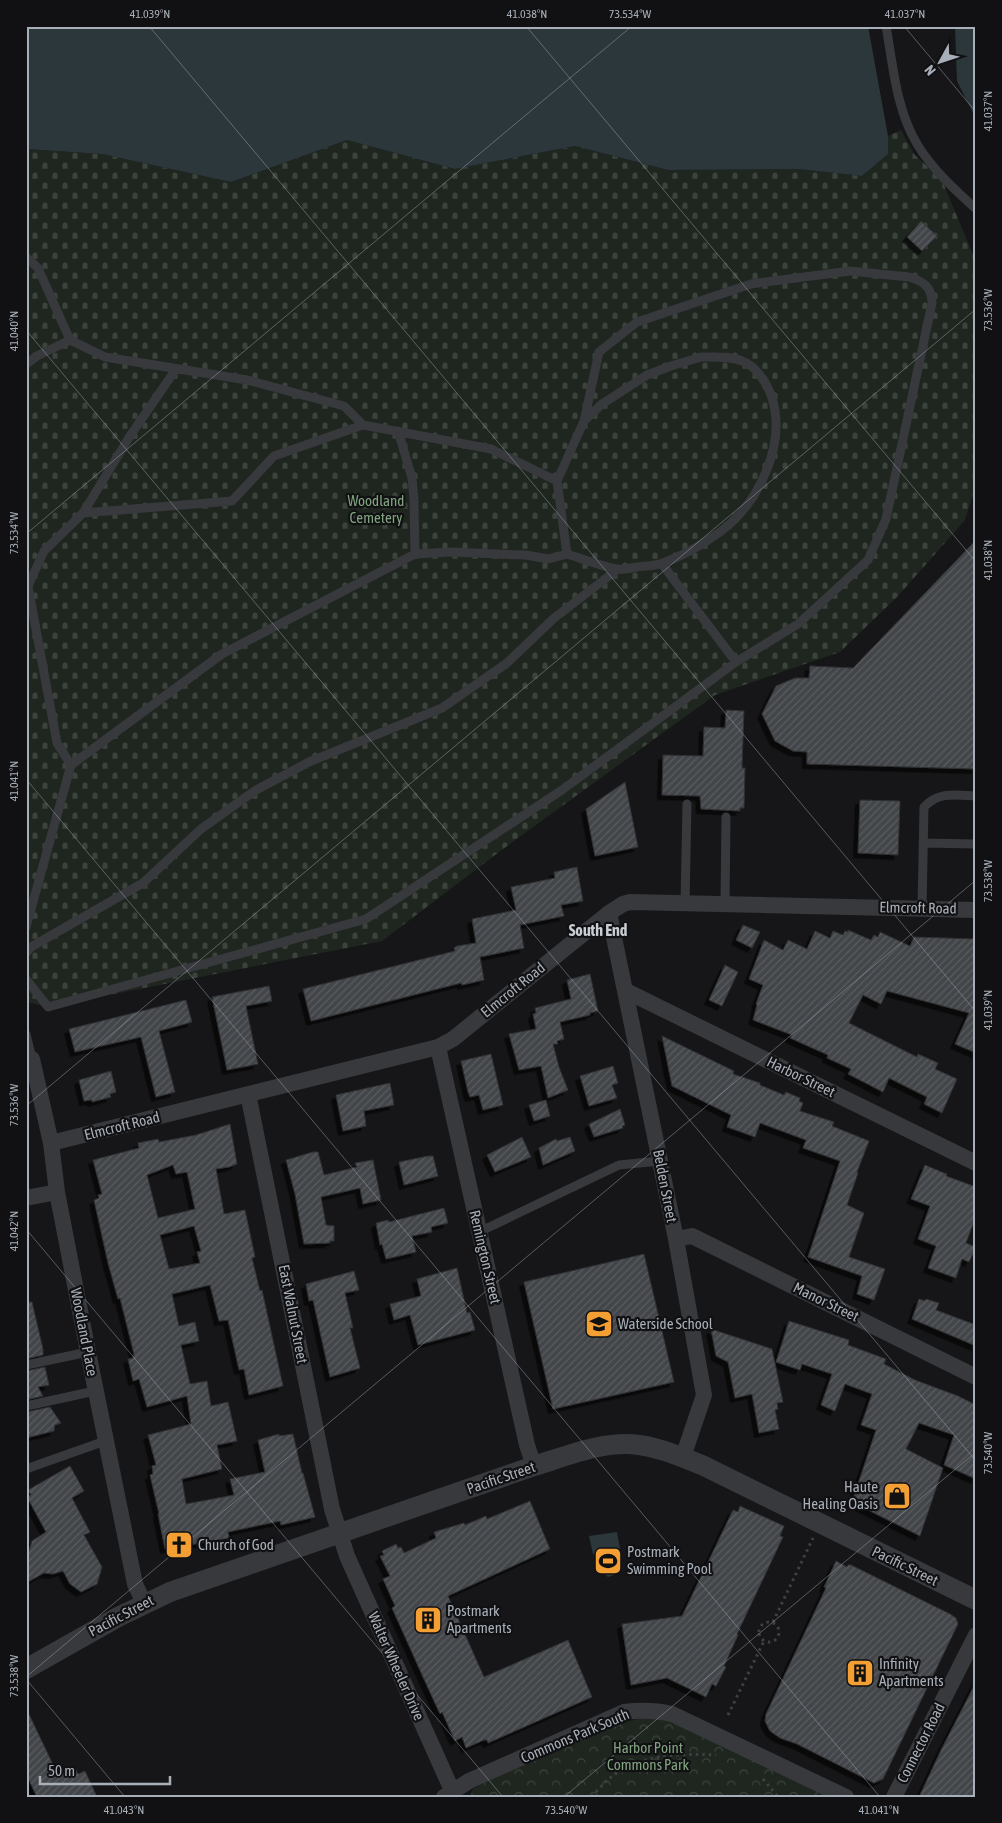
<svg xmlns="http://www.w3.org/2000/svg" width="1002" height="1823" viewBox="0 0 1002 1823" font-family="'Asap Condensed',sans-serif">
  <defs>
    <pattern id="cemetery-stones" width="16" height="16" patternUnits="userSpaceOnUse" patternTransform="scale(1.25)"><rect width="16" height="16" fill="#1e261f"/><path d="M2 7V4a2 2 0 0 1 4 0v3zM10 15v-3a2 2 0 0 1 4 0v3z" fill="#3c433d"/></pattern>
    <pattern id="park-crowns" width="20" height="18" patternUnits="userSpaceOnUse" patternTransform="scale(1.25)"><rect width="20" height="18" fill="#1e261f"/><path d="M2 6a3 3 0 1 1 6 0M12 15a3 3 0 1 1 6 0" fill="none" stroke="#3c433d"/></pattern>
    <pattern id="building-hatch" width="6" height="6" patternUnits="userSpaceOnUse" patternTransform="scale(1.25)"><rect width="6" height="6" fill="#424548"/><path d="M-1 1l2-2M0 6l6-6M5 7l2-2" fill="none" stroke="#5a5d60"/></pattern>
    <filter id="shadow"><feDropShadow dx="-4.5" dy="4.5" stdDeviation="0" flood-color="#0009"/></filter>
  </defs>
  <rect width="100%" height="100%" fill="#161618"/>
  <path fill="url(#cemetery-stones)" d="M901,130L914,154L942,180L976,262V486L965,520L898,596L840,652L715,695L503,849L382,941L48,1007L26,1002V149L102,154L231,182L347,140L455,169L575,146L668,170L799,169L862,176L888,154V136Z"/>
  <path fill="url(#park-crowns)" d="M651,1717L672,1721L827,1797H470L473,1789L480,1785L622,1722Z"/>
  <path fill="#2c373c" d="M26,26H868L888,136V154L862,176L799,169L668,170L575,146L455,169L347,140L231,182L102,154L26,149Z
    M955,26H976V119L957,81Z
    M617,1532L620,1549L614,1550L617,1570L614,1575L608,1577L602,1572L598,1553L593,1554L589,1536Z"/>
  <path fill="url(#building-hatch)" stroke="#303134" fill-rule="evenodd" filter="url(#shadow)" d="M921,221L937,236L922,251L907,237Z
    M976,540V769L807,764V752L793,751L775,741L762,714L776,686L795,678H809L810,666L853,668Z
    M726,710L744,711L742,768H745L744,808H740V811L701,809L700,796L662,795L663,755L703,756L704,727L725,728Z
    M625,782L638,847L595,856L586,809Z
    M860,800L900,801L898,855L858,853Z
    M577,867L583,901L561,905L564,916L520,925L524,948L480,957L484,980L462,985L461,983L311,1021L303,989L455,951L454,948L457,946L476,943L472,919L516,910L511,887L555,878L554,872Z
    M743,925L760,932L752,948L736,940Z
    M848,930L871,940L874,935L878,937L880,932L910,946L914,937L976,939V1053L955,1044L969,1013L887,991L881,1004L863,995L849,1023L917,1057L918,1054L938,1063L935,1069L957,1079L942,1113L924,1104L927,1097L889,1078L883,1092L848,1074L851,1069L827,1058L828,1055L790,1038L792,1035L753,1020L757,1005L756,1004L763,985L749,979L764,940L783,950L788,940L807,949L815,931L830,938L833,931L843,935L845,931L848,932Z
    M725,965L738,972L722,1006L709,1000Z
    M590,974L598,1011L590,1013V1015L560,1022L564,1039L557,1041L558,1044H553L559,1067L568,1090L548,1098L541,1066L519,1070L509,1034L536,1029L533,1014L536,1013L535,1008L571,999L567,980Z
    M269,986L272,1001L246,1006L258,1064L227,1070L212,997Z
    M186,1000L192,1022L159,1031L175,1092L156,1097L141,1037L75,1052L69,1029Z
    M662,1036L734,1071L733,1074L760,1083V1085L784,1095L786,1092L800,1098L799,1101L803,1103L800,1111L834,1122L832,1126L869,1141L857,1172L858,1173L847,1205L864,1213L849,1257L885,1269L874,1300L857,1294L862,1276L808,1257L840,1161L803,1148L806,1140L760,1123L755,1137L727,1127L731,1115L672,1086Z
    M491,1054L503,1105L483,1110L479,1095L470,1097L468,1092L461,1061Z
    M613,1066L618,1083L612,1085L617,1098L589,1106L580,1076Z
    M111,1071L116,1092L110,1094L111,1097L92,1102V1100L84,1101L79,1080Z
    M390,1083L394,1105L364,1111L366,1126L343,1131L336,1095Z
    M546,1100L550,1116L534,1121L529,1105Z
    M620,1109L625,1125L622,1126L623,1128L594,1137L589,1124Z
    M230,1124L237,1164L229,1167L216,1169L224,1214L245,1210L255,1257L252,1258L260,1291L262,1290L283,1386L249,1395L244,1369L239,1370L228,1320L219,1321L210,1285L172,1294L179,1326L195,1322L199,1341L181,1345L190,1384L207,1381L211,1406L228,1402L237,1441L217,1445L222,1469L182,1479L186,1504L234,1495L230,1479L265,1472L258,1440L279,1434V1436L293,1434L302,1473H303L315,1517L281,1525L280,1521L228,1532L229,1538L189,1545L190,1549L176,1552L174,1547L165,1549L158,1514H159L150,1475L153,1474L152,1466L156,1465L148,1435L191,1424L187,1396L147,1407L139,1379L133,1381L128,1359L133,1358L134,1354L120,1298L118,1299L108,1263L94,1200L99,1198L98,1195L102,1194L93,1160L139,1148L138,1143L158,1139L159,1142L196,1135ZM173,1165L176,1174L187,1172L195,1209L158,1218L147,1175ZM194,1226L201,1251L197,1252L200,1263L169,1269L160,1235Z
    M522,1137L531,1157L495,1172L487,1155Z
    M570,1137L575,1151L543,1165L539,1148L556,1139L557,1141Z
    M313,1152H318L324,1175L357,1167L355,1163L373,1160L381,1200L363,1204L360,1188L321,1197L326,1225L334,1226V1241H330V1243L304,1244L295,1194L286,1160Z
    M428,1156H433L438,1176L404,1185L399,1162Z
    M925,1165L944,1173L947,1174L946,1176L976,1187V1216L966,1243L976,1247L969,1262L962,1259L956,1278L928,1268L936,1246L918,1239L930,1206L911,1199Z
    M444,1208L448,1223L431,1227L432,1232L412,1236L416,1252L386,1259L382,1244L380,1245L376,1223L388,1220L389,1222Z
    M644,1254L674,1382L553,1409L524,1282Z
    M457,1268L467,1313L470,1312L475,1330L418,1345L410,1315L394,1320L390,1304L421,1296L417,1279Z
    M354,1271L359,1290L345,1293L353,1328H350L360,1368L330,1377L313,1300L309,1301L306,1284Z
    M919,1299L925,1301L926,1299L939,1303L936,1310L976,1325V1346L912,1319Z
    M26,1302H32L43,1349V1355L26,1359Z
    M789,1321L849,1340L848,1345L886,1359L884,1364L915,1380L958,1396L976,1405V1479L944,1465L954,1435L919,1423L906,1449L943,1468L920,1536L852,1502L876,1430L861,1425L872,1394L845,1384L835,1411L821,1405L832,1374L802,1364L800,1370L776,1362Z
    M711,1329L772,1349L783,1402L777,1403L778,1409L775,1410L779,1429L759,1433L752,1394L735,1398L728,1362L716,1356Z
    M45,1367L49,1385L38,1387L43,1396L26,1400V1371Z
    M50,1407L61,1423L55,1425L54,1431L26,1438V1412Z
    M70,1466L84,1491L72,1498L90,1532L84,1535L102,1567L97,1584L81,1592L70,1584L63,1571L53,1574L44,1573L26,1583V1560L32,1541L46,1532L27,1497L31,1495L28,1490Z
    M530,1501L550,1549L448,1596L484,1677L568,1640L592,1697L488,1743L487,1740H484L466,1748L462,1737L455,1741L442,1712L440,1714L423,1677L392,1608L395,1606L383,1579L390,1576L380,1556L384,1555L382,1551L396,1544L398,1548L401,1547L404,1553L436,1538L434,1532L464,1523L465,1525L486,1516L487,1519Z
    M740,1506L784,1526L780,1536L783,1537L737,1634L738,1635L724,1666L726,1667L716,1686L712,1684L706,1697L667,1678L631,1685L622,1624L682,1616L733,1510L738,1512Z
    M836,1561L847,1567L848,1565H851L950,1614L956,1618L958,1624L883,1779L874,1783L797,1744L780,1738L770,1731L765,1721L766,1714L826,1588L824,1587Z
    M976,1682V1797H919L941,1750Z
    M26,1708L58,1775L75,1768L78,1774L85,1771L97,1797H37L26,1774Z"/>
  <g fill="none" stroke-linecap="round" stroke-linejoin="round">
    <path stroke="#3d4044" stroke-width="3" stroke-dasharray="2.5 4" stroke-linecap="butt" d="M759 1632a10 10 0 1 1 20 0a10 10 0 1 1-20 0Z
      M773,1622L813,1538
      M728,1715L764,1641
      M763,1779L778,1797
      M592,1797C623,1755 668,1753 716,1755"/>
    <path stroke="#37393d" stroke-width="9" d="M886,26C893,65 896,109 917,144C932,169 954,189 976,209
      M26,257L38,268L70,340L105,357L247,380L344,406L363,425L491,449L557,481
      M701,357C714,357 729,356 742,361C756,366 766,382 771,395C788,443 759,503 720,532C703,544 683,556 663,563C655,566 645,566 637,567C631,568 624,570 618,569C606,568 580,558 567,554L557,481L584,421L602,404L647,375L671,366Z
      M26,364L37,356L70,340
      M398,431L412,478L414,500L415,554
      M83,513L232,501L274,456L363,425
      M662,564L736,662
      M71,765L57,743L28,586L44,551L83,513L130,436L176,369
      M923,843L976,844
      M685,904L687,804
      M725,904L726,817
      M922,908L924,807C939,791 956,795 976,796
      M26,927L71,765L222,654L415,554L452,552L497,554L526,555L548,559L567,554
      M26,953L31,947L143,883L201,829L256,790L309,762L442,708L507,663L553,619L618,569
      M26,979L48,1007L366,919L562,790L736,662L798,624L868,560L886,519L932,303C932,288 924,281 909,277L850,271L751,284L637,322L599,352L584,421
      M26,1034L32,1059
      M479,1232L619,1165L660,1161
      M26,1365L88,1352
      M26,1406L95,1391
      M26,1469L105,1441"/>
    <path stroke="#37393d" stroke-width="16" d="M609,913L676,1239L704,1395L683,1457
      M626,991L976,1163
      M438,1047L527,1445L534,1466
      M32,1059L51,1143L57,1192L88,1352L135,1584L144,1603
      M248,1094L332,1509L347,1556L455,1797
      M51,1143L438,1047L453,1039L609,913L623,904L630,902L976,910
      M26,1198L57,1192
      M676,1239L692,1236L976,1377
      M444,1797L469,1781L624,1712C641,1710 655,1710 672,1714L846,1797
      M894,1797L976,1635"/>
    <path stroke="#37393d" stroke-width="20" d="M26,1669L118,1617L170,1592L534,1466C567,1456 605,1440 639,1445C661,1448 681,1457 702,1465L976,1600"/>
  </g>
  <path fill="none" stroke="#a8afb8" stroke-width="1" stroke-opacity="0.45" d="M149,26L976,1012M526,26L976,562M904,26L976,112M26,330L976,1461M26,534L632,26M26,779L880,1797M26,1106L976,309M26,1229L503,1797M26,1677L976,880M26,1679L125,1797M564,1797L976,1452"/>
  <defs>
    <g id="school-square" transform="scale(1.4375)"><rect x="-9" y="-9" width="18" height="18" rx="4" fill="#f39f33" stroke="#111113"/><path d="M0-5L7-2L0 1L-7-2ZM-4 1L0 2.5L4 1V4Q0 6-4 4Z" fill="#111"/></g>
    <g id="shop-square" transform="scale(1.4375)"><rect x="-9" y="-9" width="18" height="18" rx="4" fill="#f39f33" stroke="#111113"/><path d="M-5-2.5h2.3a2.7 3.5 0 0 1 5.4 0H5L5.5 6h-11ZM-1.5-2.5h3a1.5 2.3 0 0 0-3 0Z" fill="#111"/></g>
    <g id="church-square" transform="scale(1.4375)"><rect x="-9" y="-9" width="18" height="18" rx="4" fill="#f39f33" stroke="#111113"/><path d="M-1.2-6h2.4v3.5h3.3v2.4h-3.3V6h-2.4V-.1h-3.3v-2.4h3.3Z" fill="#111"/></g>
    <g id="stadium-square" transform="scale(1.4375)"><rect x="-9" y="-9" width="18" height="18" rx="4" fill="#f39f33" stroke="#111113"/><path d="M0-5a6.5 5 0 1 0 0 10a6.5 5 0 1 0 0-10ZM-3.5-1.8h7v3.6h-7Z" fill="#111"/></g>
    <g id="building-square" transform="scale(1.4375)"><rect x="-9" y="-9" width="18" height="18" rx="4" fill="#f39f33" stroke="#111113"/><path d="M-4-6H4V6H1V3H-1V6H-4ZM-2.5-4.3h1.7v1.8h-1.7ZM.8-4.3h1.7v1.8H.8ZM-2.5-1h1.7V.8h-1.7ZM.8-1h1.7V.8H.8Z" fill="#111"/></g>
  </defs>
  <g fill-rule="evenodd">
    <use href="#school-square" x="599" y="1324"/>
    <use href="#shop-square" x="897" y="1496"/>
    <use href="#church-square" x="179" y="1545"/>
    <use href="#stadium-square" x="608" y="1561"/>
    <use href="#building-square" x="428" y="1620"/>
    <use href="#building-square" x="860" y="1673"/>
  </g>
  <g text-anchor="middle" stroke-width="4.5" stroke-linejoin="round" paint-order="stroke">
    <g font-size="15" fill="#81a37f" stroke="#111113">
      <text x="376" y="506">Woodland<tspan x="376" dy="17">Cemetery</tspan></text>
      <text x="648" y="1753">Harbor Point<tspan x="648" dy="17">Commons Park</tspan></text>
    </g>
    <g font-size="15" fill="#a8afb8" stroke="#111113">
      <text transform="translate(918 908) rotate(1)" y="5">Elmcroft Road</text>
      <text transform="translate(513 990) rotate(-39)" y="5">Elmcroft Road</text>
      <text transform="translate(801 1077) rotate(26)" y="5">Harbor Street</text>
      <text transform="translate(122 1126) rotate(-14)" y="5">Elmcroft Road</text>
      <text transform="translate(665 1186) rotate(79)" y="5">Belden Street</text>
      <text transform="translate(485 1257) rotate(77)" y="5">Remington Street</text>
      <text transform="translate(826 1302) rotate(26)" y="5">Manor Street</text>
      <text transform="translate(293 1314) rotate(79)" y="5">East Walnut Street</text>
      <text transform="translate(84 1332) rotate(79)" y="5">Woodland Place</text>
      <text transform="translate(501 1478) rotate(-19)" y="5">Pacific Street</text>
      <text transform="translate(905 1566) rotate(26)" y="5">Pacific Street</text>
      <text transform="translate(121 1616) rotate(-28)" y="5">Pacific Street</text>
      <text transform="translate(396 1666) rotate(66)" y="5">Walter Wheeler Drive</text>
      <text transform="translate(575 1736) rotate(-23)" y="5">Commons Park South</text>
      <text transform="translate(921 1743) rotate(-63)" y="5">Connector Road</text>
    </g>
    <g font-size="15" fill="#a8afb8" stroke="#111113" text-anchor="start">
      <text x="618" y="1329">Waterside School</text>
      <text x="878" y="1492" text-anchor="end">Haute<tspan x="878" dy="17">Healing Oasis</tspan></text>
      <text x="198" y="1550">Church of God</text>
      <text x="627" y="1557">Postmark<tspan x="627" dy="17">Swimming Pool</tspan></text>
      <text x="447" y="1616">Postmark<tspan x="447" dy="17">Apartments</tspan></text>
      <text x="879" y="1669">Infinity<tspan x="879" dy="17">Apartments</tspan></text>
    </g>
    <g font-size="16" font-weight="bold" fill="#c9cdd4" stroke="#111113">
      <text x="598" y="936">South End</text>
    </g>
  </g>
  <rect width="1002" height="1823" fill="none" stroke="#111113" stroke-width="55"/>
  <g transform="translate(940 62) rotate(230)" stroke="#111113" stroke-width="4" paint-order="stroke">
  <path d="M0-4L9 19L0 12L-9 19Z" fill="#a8afb8"/>
  <text y="-8" font-size="14" font-weight="bold" text-anchor="middle" fill="#a8afb8">N</text>
  </g>
  <path d="M40 1776v8h130v-8" fill="none" stroke="#a8afb8" stroke-width="2.5"/>
  <text x="48" y="1776" font-size="15" fill="#a8afb8" stroke="#111113" stroke-width="4" paint-order="stroke">50 m</text>
  <rect x="28" y="28" width="946" height="1768" fill="none" stroke="#a8afb8" stroke-width="2"/>
  <g font-size="12" text-anchor="middle" fill="#a8afb8">
    <text x="150" y="18">41.039°N</text>
    <text x="527" y="18">41.038°N</text>
    <text x="630" y="18">73.534°W</text>
    <text x="905" y="18">41.037°N</text>
    <text transform="translate(988 111) rotate(-90)" y="4">41.037°N</text>
    <text transform="translate(988 310) rotate(-90)" y="4">73.536°W</text>
    <text transform="translate(14 331) rotate(-90)" y="4">41.040°N</text>
    <text transform="translate(14 533) rotate(-90)" y="4">73.534°W</text>
    <text transform="translate(988 560) rotate(-90)" y="4">41.038°N</text>
    <text transform="translate(14 781) rotate(-90)" y="4">41.041°N</text>
    <text transform="translate(988 881) rotate(-90)" y="4">73.538°W</text>
    <text transform="translate(988 1010) rotate(-90)" y="4">41.039°N</text>
    <text transform="translate(14 1105) rotate(-90)" y="4">73.536°W</text>
    <text transform="translate(14 1231) rotate(-90)" y="4">41.042°N</text>
    <text transform="translate(988 1453) rotate(-90)" y="4">73.540°W</text>
    <text transform="translate(14 1676) rotate(-90)" y="4">73.538°W</text>
    <text x="124" y="1814">41.043°N</text>
    <text x="566" y="1814">73.540°W</text>
    <text x="879" y="1814">41.041°N</text>
  </g>
</svg>
